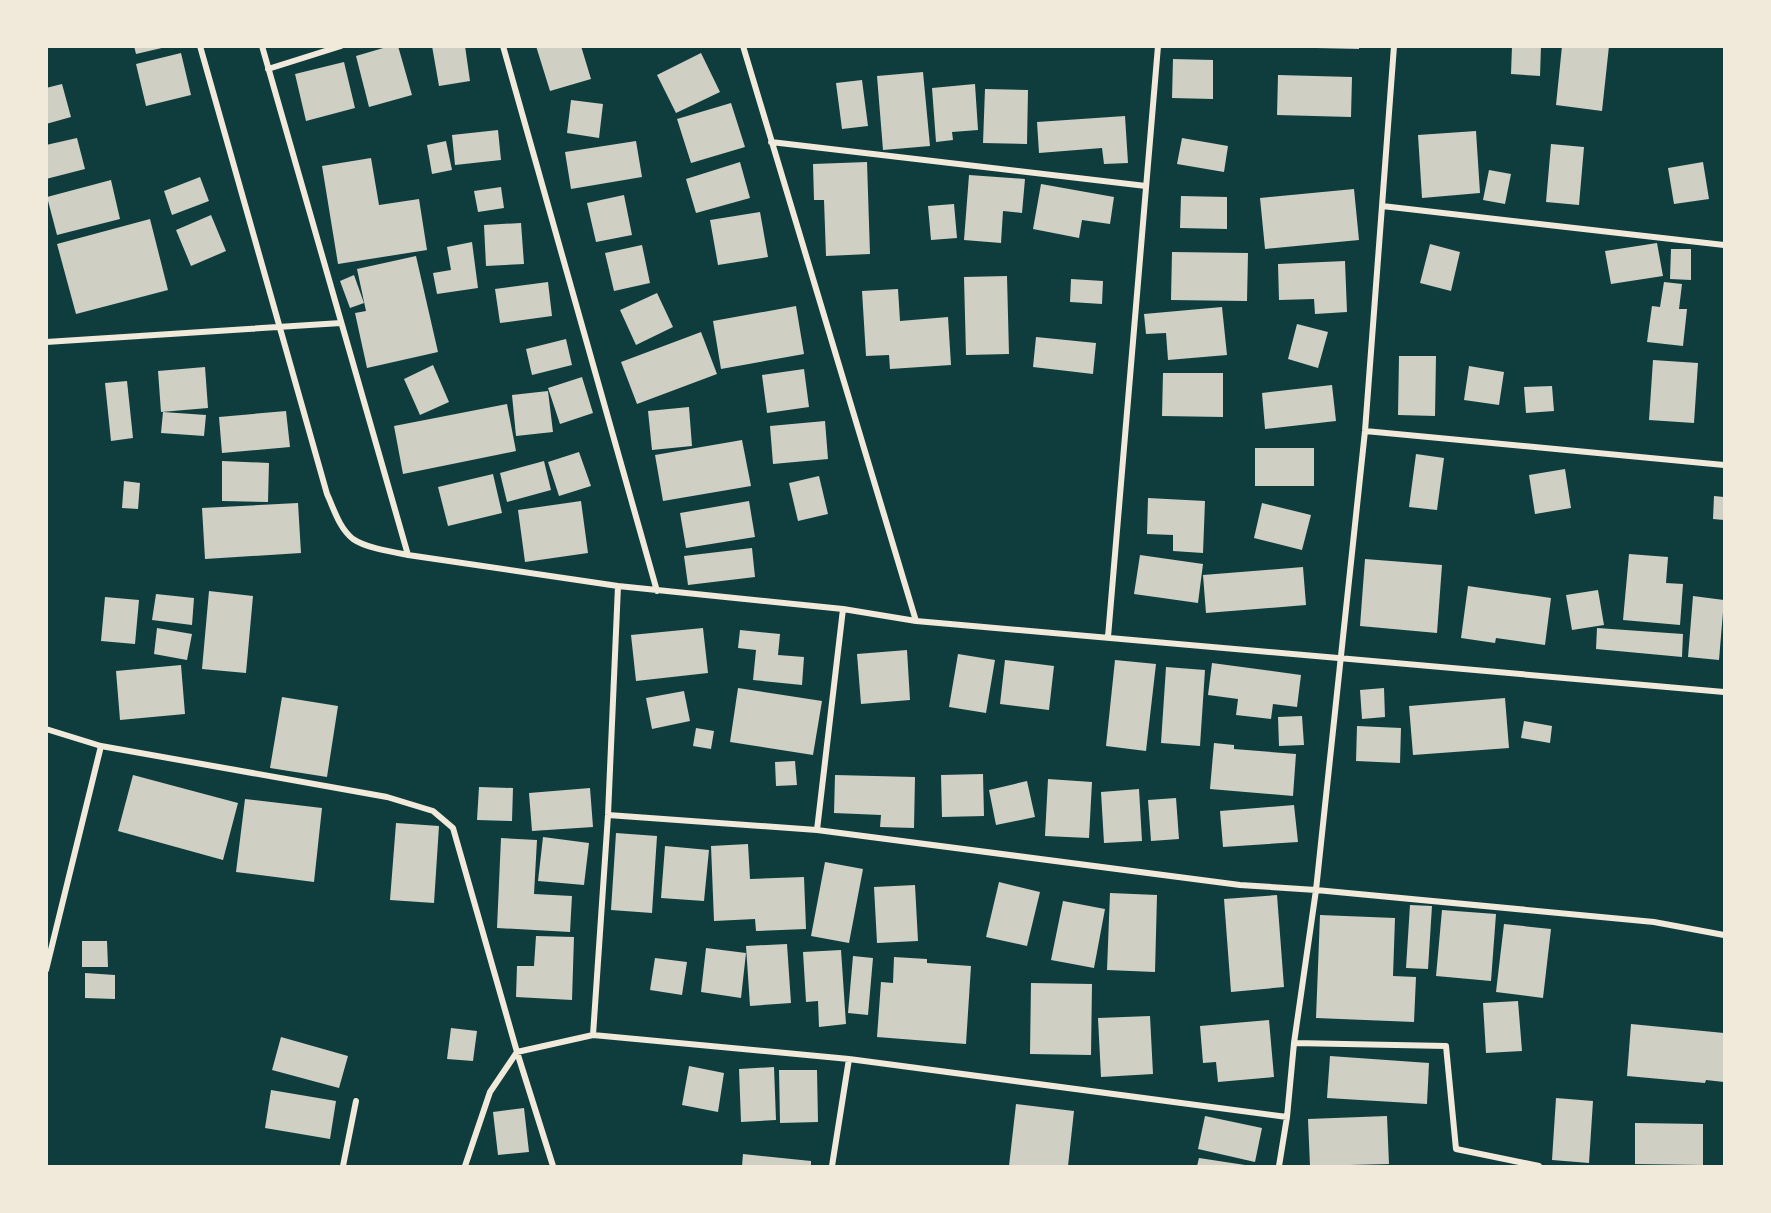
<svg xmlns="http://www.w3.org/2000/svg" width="1771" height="1213" viewBox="0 0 1771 1213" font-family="Commissioner,sans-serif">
  <rect width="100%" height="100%" fill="#0f3d3e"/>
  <path fill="#cfcfc3" d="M134,46H166V47L136,54Z
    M390,46H398L412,95L369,107L356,56Z
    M432,46H465L470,81L439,86Z
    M536,46H581L591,79L550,91Z
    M1316,46H1359V49L1316,48Z
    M1512,46H1541L1540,76L1511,74Z
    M1562,46H1609L1602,111L1556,105Z
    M181,53L191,95L146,106L136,64Z
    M701,53L720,92L676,113L657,75Z
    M1173,59L1213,60V99L1172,98Z
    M344,62L355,108L306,121L295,74Z
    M923,72L930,146L883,150L877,76Z
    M1278,75L1352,77L1351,117L1277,115Z
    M862,80L868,126L842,129L836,83Z
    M62,84L71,117L46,124V88Z
    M975,84L978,130L952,132L953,140L936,142L932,88Z
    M985,89L1028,90L1027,144L983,143Z
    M571,100L603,104L599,138L567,133Z
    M731,103L745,147L691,163L677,119Z
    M1125,116L1128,163L1104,164L1102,148L1039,153L1037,122Z
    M498,130L501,160L455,165L452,135Z
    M1476,131L1480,193L1422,198L1418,135Z
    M77,138L85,169L46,179V145Z
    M1182,138L1228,146L1224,172L1177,164Z
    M446,141L452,170L432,174L427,145Z
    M636,141L642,177L571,189L565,152Z
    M1551,144L1584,147L1579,205L1546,202Z
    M371,158L379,205L419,199L427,250L338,264L322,166Z
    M740,162L750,198L696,213L686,179Z
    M867,162L870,254L826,256L824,200H814L813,164Z
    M1703,162L1709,199L1674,204L1668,168Z
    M1489,170L1511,174L1505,204L1483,200Z
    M969,175L1025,179L1022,213L1003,211L1001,243L964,240Z
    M200,177L209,201L172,215L164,191Z
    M111,180L120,219L57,235L47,197Z
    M1041,184L1114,197L1110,224L1082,220L1079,238L1033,229Z
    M501,187L504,208L478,212L474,191Z
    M1354,189L1359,240L1265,249L1260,198Z
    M624,195L632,235L596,242L587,203Z
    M1181,196L1227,197V229L1180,228Z
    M954,204L957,238L931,240L928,206Z
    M760,212L768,257L718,265L710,220Z
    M211,215L226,251L191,266L176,230Z
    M150,219L168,290L76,314L57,244Z
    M521,223L524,264L486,266L484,225Z
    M472,242L478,288L437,294L433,273L451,270L447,247Z
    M1657,243L1663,276L1611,284L1605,251Z
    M1430,244L1460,252L1451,291L1420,283Z
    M642,245L650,283L614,291L605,253Z
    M1671,249H1691V280L1670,279Z
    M1172,252L1248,253L1247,301L1171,300Z
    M416,256L438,352L367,368L355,313L366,311L357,269Z
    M1345,261L1347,312L1315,314L1314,299L1279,300L1278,264Z
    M354,275L364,303L350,308L340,281Z
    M1007,276L1009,354L966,355L964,277Z
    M1071,279L1103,281L1102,304L1070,302Z
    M548,282L552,316L500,323L495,289Z
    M1664,282L1682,284L1679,309H1687L1683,346L1647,342L1652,306L1660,307Z
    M898,289L900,321L948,317L951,365L890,369L889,355L866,356L862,291Z
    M657,293L673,327L636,345L620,310Z
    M796,306L804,354L721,369L713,321Z
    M1222,307L1227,355L1168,360L1166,333L1146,334L1144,314Z
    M1297,324L1328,332L1318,368L1288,359Z
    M701,332L717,374L637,404L621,362Z
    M1036,337L1096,343L1093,374L1033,367Z
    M566,339L572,365L532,375L526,349Z
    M1399,356H1436L1435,416L1398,415Z
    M1653,360L1698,363L1694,423L1649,420Z
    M433,365L449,402L420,415L404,379Z
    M1469,366L1504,372L1499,405L1464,400Z
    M205,367L208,408L161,412L158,371Z
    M804,369L809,407L767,413L762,375Z
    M1163,373H1223V417L1162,416Z
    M582,377L593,413L560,424L548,388Z
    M127,381L133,438L111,441L105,383Z
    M1332,385L1336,421L1265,429L1262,393Z
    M1552,386L1554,411L1526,413L1524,387Z
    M548,391L553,432L516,436L512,395Z
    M507,404L516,451L403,474L394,426Z
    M689,407L692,446L652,450L648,411Z
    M286,411L290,447L222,453L219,417Z
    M163,412L206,415L204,436L161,433Z
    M825,421L828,459L773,464L770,426Z
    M742,440L751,486L663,501L655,455Z
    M1255,448H1314V486H1255Z
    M579,452L591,486L559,496L548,462Z
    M1416,454L1444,458L1437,510L1409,507Z
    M222,461L269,463L268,502L222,501Z
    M544,461L551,490L507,502L500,473Z
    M1565,469L1571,508L1535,514L1529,475Z
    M493,474L502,513L448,526L438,487Z
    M819,476L828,514L798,521L789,483Z
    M124,481L140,483L138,509L122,508Z
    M1714,496L1724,497V520L1713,519Z
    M1148,498L1205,501L1203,553L1173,551V535L1147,534Z
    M581,501L588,553L525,562L518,510Z
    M749,501L755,537L686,548L680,513Z
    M298,503L301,553L205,559L202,508Z
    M1262,503L1311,515L1302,550L1254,538Z
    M752,548L755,577L688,585L684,556Z
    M1629,554L1668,557L1666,583L1683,584L1680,625L1623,620Z
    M1140,555L1203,564L1198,603L1134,594Z
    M1365,559L1442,565L1437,633L1360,626Z
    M1303,567L1306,605L1206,613L1203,575Z
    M1468,586L1551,598L1545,645L1496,638L1495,643L1461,638Z
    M1598,590L1604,625L1572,630L1566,595Z
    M209,591L253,596L246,673L202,669Z
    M156,594L194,598L192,625L152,620Z
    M1693,596L1724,600L1719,660L1688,657Z
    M105,597L139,600L135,644L101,641Z
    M157,628L192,634L187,660L154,654Z
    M703,628L708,673L636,681L631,635Z
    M1597,628L1683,634L1682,657L1596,649Z
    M740,630L780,634L778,655L804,657L802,685L753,680L756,650L738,648Z
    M907,650L910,700L861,704L857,654Z
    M958,654L995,660L986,713L949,707Z
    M1005,660L1054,666L1049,710L1000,704Z
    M1115,660L1156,664L1146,751L1106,746Z
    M1212,663L1301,675L1297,707L1273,704L1271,719L1236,715L1238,699L1208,695Z
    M181,665L185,714L120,720L116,671Z
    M1166,667L1205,670L1200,746L1161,743Z
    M738,688L822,701L813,755L730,742Z
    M1384,688L1385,717L1362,719L1360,690Z
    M684,691L690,721L652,729L646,698Z
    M282,697L338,706L327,777L270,768Z
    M1505,698L1509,748L1413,755L1409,706Z
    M1302,716L1304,745L1279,746L1278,717Z
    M1524,721L1552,726L1550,743L1521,738Z
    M1357,726L1401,728L1400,763L1356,761Z
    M696,728L714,731L711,749L693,746Z
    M1214,743L1234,745V749L1296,754L1293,796L1210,789Z
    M795,761L797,785L776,786L775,762Z
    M983,774L984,816L942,817L941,775Z
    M133,775L238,803L223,860L118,831Z
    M835,775L915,777L914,828L880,827L881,815L834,813Z
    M1048,779L1092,782L1089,838L1045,836Z
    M1027,781L1035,817L996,825L989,790Z
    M479,787L513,788L512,821L477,820Z
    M590,788L593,827L532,831L529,793Z
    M1139,789L1142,841L1104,843L1101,792Z
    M1176,798L1179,839L1151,841L1148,800Z
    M245,799L322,808L314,882L236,872Z
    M1294,805L1298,842L1223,847L1220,811Z
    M396,823L439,826L434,903L390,900Z
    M616,833L657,836L652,913L611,910Z
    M543,837L589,843L584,885L538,881Z
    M501,838L537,840L534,894L572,896L570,932L497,928Z
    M748,844L750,879L804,877L806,929L756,931L755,919L714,921L711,846Z
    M665,846L709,850L704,901L661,898Z
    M825,862L863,869L849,943L811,936Z
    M999,882L1040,892L1027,946L986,937Z
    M915,885L918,941L877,943L874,887Z
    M1110,893L1157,895L1155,972L1107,970Z
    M1277,895L1284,987L1231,992L1224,899Z
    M1063,901L1105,909L1094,968L1051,960Z
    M1410,905L1432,906L1428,969L1406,968Z
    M1442,910L1496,914L1491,981L1436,976Z
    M1320,915L1395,918L1393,976L1416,977L1414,1022L1316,1018Z
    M1504,924L1551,929L1543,998L1496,992Z
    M536,936L574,937L572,1000L516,997L517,966H534Z
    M82,941H107L108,967H82Z
    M787,944L791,1003L750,1006L746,946Z
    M706,948L746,953L741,998L701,992Z
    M841,950L846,1024L819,1027L818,1001L806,1002L803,952Z
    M853,956L873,958L868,1015L848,1013Z
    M894,957L927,959V963L971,966L966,1044L877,1037L881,982L893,983Z
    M655,958L687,962L682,995L650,990Z
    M85,973L115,975V999L85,998Z
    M1031,983L1092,984L1091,1055L1030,1054Z
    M1518,1001L1522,1051L1486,1053L1483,1003Z
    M1150,1016L1153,1074L1101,1077L1098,1018Z
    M1269,1020L1274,1077L1218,1082L1216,1062L1203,1063L1200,1026Z
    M1631,1024L1724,1033V1082L1706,1080L1705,1083L1627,1076Z
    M451,1028L477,1031L473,1061L447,1059Z
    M281,1037L348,1056L339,1088L272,1070Z
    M1330,1056L1429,1063L1427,1104L1327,1098Z
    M689,1066L724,1073L718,1112L682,1105Z
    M774,1067L776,1120L741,1122L739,1069Z
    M779,1070H817L818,1122L780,1123Z
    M271,1090L336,1101L330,1139L265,1128Z
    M1556,1098L1593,1101L1589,1163L1552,1160Z
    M1016,1104L1074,1111L1068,1166H1009Z
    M524,1108L529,1152L498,1155L493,1112Z
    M1205,1116L1262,1128L1255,1162L1198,1149Z
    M1387,1116L1389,1164L1310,1166L1308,1119Z
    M1635,1123L1703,1124V1165L1635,1164Z
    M743,1154L811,1161V1166H742Z
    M1199,1158L1245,1165V1166H1197Z"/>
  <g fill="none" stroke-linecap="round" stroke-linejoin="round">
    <path stroke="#f1e9da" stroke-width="6" d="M200,46L327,494C334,509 339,528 353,539C366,548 392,552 408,555L618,586L843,609L916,621L1724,692
      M262,46L408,555
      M503,46L657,591
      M743,46L916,621
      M268,69L341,46
      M771,142L1146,186
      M1382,206L1394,46
      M46,342L341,323
      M1365,431L1724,465
      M618,586L608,815L593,1035L849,1059L1287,1117L1294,1043
      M843,609L817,830L1240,885L1316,890L1654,922L1724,935
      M1108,637L1158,46
      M46,729L101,746L387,797L433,811L453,828L517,1052L490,1092L465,1166
      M608,815L817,830
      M46,970L101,746
      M343,1166L356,1101
      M553,1166L517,1052L593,1035
      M832,1166L849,1059
      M1279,1166L1287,1117
      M1539,1166L1456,1149L1446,1046L1294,1043L1316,890L1365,431L1382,206L1724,245"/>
  </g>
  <rect width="1771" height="1213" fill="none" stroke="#f1e9da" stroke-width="96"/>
</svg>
